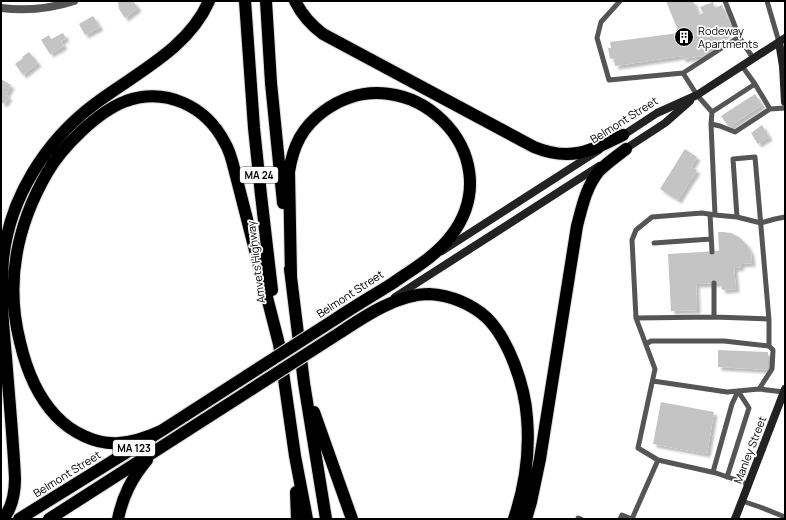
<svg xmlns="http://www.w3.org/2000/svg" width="786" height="520" viewBox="0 0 786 520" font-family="Manrope,sans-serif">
  <defs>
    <filter id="shadow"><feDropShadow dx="3.5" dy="3.5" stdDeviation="1" flood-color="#0004"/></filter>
  </defs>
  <rect width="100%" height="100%" fill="#fff"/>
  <path fill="#c4c4c4" filter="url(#shadow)" d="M119,1H133L138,8L125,18L119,9L118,2Z
    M666,1H693L699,15L703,13L700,7L713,2L715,8L722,5L733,29L712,45L714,47L703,56L682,59V56L615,66L614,58L610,59L608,48H611L610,42L679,33Z
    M93,16L100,27L85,35L79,24Z
    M63,33L66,38L61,41L64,46L50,54L41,40L49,35L51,39Z
    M29,52L38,63L23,75L15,64L23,58L22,57Z
    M1,79L11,85L6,95L9,97L4,104L1,102Z
    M755,94L762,105L729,127L721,116Z
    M762,125L769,137L758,144L751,133Z
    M685,149L697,157L691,167L697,170L678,200L660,189Z
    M718,232H723L731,233L739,237L747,245L751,253L752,263L740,264L741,267L734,268L736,289L722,290L721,283L696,284L697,310L671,311L668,254L719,251Z
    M718,350L768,352V370L718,367Z
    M661,402L714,412L707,454L653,444Z"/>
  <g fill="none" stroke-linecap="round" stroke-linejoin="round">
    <g stroke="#dbdbdb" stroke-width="14">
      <path id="highway" d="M245,1L254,128L261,195L272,290
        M266,1L271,83L283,203
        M295,1C302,15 311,25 323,34L534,147C570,162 591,151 623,135
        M290,269L304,383L326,519
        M291,276L289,172C293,146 302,127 324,111C407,51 514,154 451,236C436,256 413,269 393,283C374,295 355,306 337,318
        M341,332C365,316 398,294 429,294C450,295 472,304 487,318C509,340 525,386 527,418C530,452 525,486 514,519
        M279,344L295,456L307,519
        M314,412L352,519
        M161,431C148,437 134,442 119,443C96,445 71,432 56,416C37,396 26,368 20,342C5,283 17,225 47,173C62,147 97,112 126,101C166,87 206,106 225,143C231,153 233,165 236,176L280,348
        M296,492L297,519
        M3,519C13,507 15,493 15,478C13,438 9,397 6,357C3,325 0,293 3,260C9,198 46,140 96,103C136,73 188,49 209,1
        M19,519L161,431L248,375
        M49,519L252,389
        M118,519C123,495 132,478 147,460
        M526,519L531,502L540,459L577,226C582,207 586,187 599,171C607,163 617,156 626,149"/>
    </g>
    <path stroke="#555" stroke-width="5" d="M620,1L601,22L597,38L609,80L683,73L739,37
      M725,1L733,21L739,37L753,58
      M767,1L779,42
      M742,66L755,84L770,109L785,108
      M683,73L697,95L712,112L711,124L715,215
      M712,112L755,84
      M711,124L720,126L735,132L770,109
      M710,214L712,252
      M737,217L733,159L755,157L769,320V346
      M654,243L711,239
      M714,317V283
      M636,318L714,317L769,319
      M646,344L651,341H724L769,346L773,350L772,369L759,389
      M653,381L727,392L759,389L784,392
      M713,472L732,404L738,391
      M727,477L749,408L738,391
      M748,484L716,473L658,460L638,448L655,369L636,318L632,240L636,230L652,217L702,213L715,215L737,217L761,223L775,219L785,217
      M742,501L760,507L785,517
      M578,519V518L581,519
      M620,519L622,515L632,519
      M632,519L658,460"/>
    <path stroke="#555" stroke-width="8" d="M1,8C27,11 50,9 74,1"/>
    <path stroke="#222" stroke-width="8" d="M779,42L783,66L785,102
      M619,138L657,113L697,95L785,38
      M622,151L665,123L690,101
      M442,251L599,150
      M395,297L599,166
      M735,519L785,389"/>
    <use href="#highway" stroke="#000" stroke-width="12"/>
    <g stroke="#dbdbdb" stroke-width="14" stroke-linecap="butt">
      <path id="highway-bridge" d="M248,375L337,318
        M252,389L341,332"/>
    </g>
    <use href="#highway-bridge" stroke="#000" stroke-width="12"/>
  </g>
  <defs>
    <g id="building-disc" transform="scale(1)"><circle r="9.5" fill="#000" stroke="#fff"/><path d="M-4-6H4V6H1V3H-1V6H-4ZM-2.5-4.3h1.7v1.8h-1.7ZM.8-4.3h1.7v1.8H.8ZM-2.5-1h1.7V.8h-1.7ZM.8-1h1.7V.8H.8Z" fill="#fff"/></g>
  </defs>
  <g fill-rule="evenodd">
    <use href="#building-disc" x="684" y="37"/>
  </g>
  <g text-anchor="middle" stroke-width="3.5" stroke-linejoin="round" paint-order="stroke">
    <g fill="#fff" stroke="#4c4c4c" stroke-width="1">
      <rect x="240" y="167" width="38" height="16" rx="3"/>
      <rect x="113" y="440" width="42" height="16" rx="3"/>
    </g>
    <g font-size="10" font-weight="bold" fill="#000">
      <text x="259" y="179">MA 24</text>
      <text x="134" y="452">MA 123</text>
    </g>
    <g font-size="11" fill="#000" stroke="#fff" text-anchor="start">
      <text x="698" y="35">Rodeway<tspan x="698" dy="13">Apartments</tspan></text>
    </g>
    <g font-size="11" fill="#000" stroke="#fff">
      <text transform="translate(624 120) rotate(-32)" y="4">Belmont Street</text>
      <text transform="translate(256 262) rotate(-97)" y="4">Amvets Highway</text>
      <text transform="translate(350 294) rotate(-33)" y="4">Belmont Street</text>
      <text transform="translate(750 450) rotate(-69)" y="4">Manley Street</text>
      <text transform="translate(67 474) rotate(-32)" y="4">Belmont Street</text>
    </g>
  </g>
  <rect width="786" height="520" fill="none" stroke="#000000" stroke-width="4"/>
</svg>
